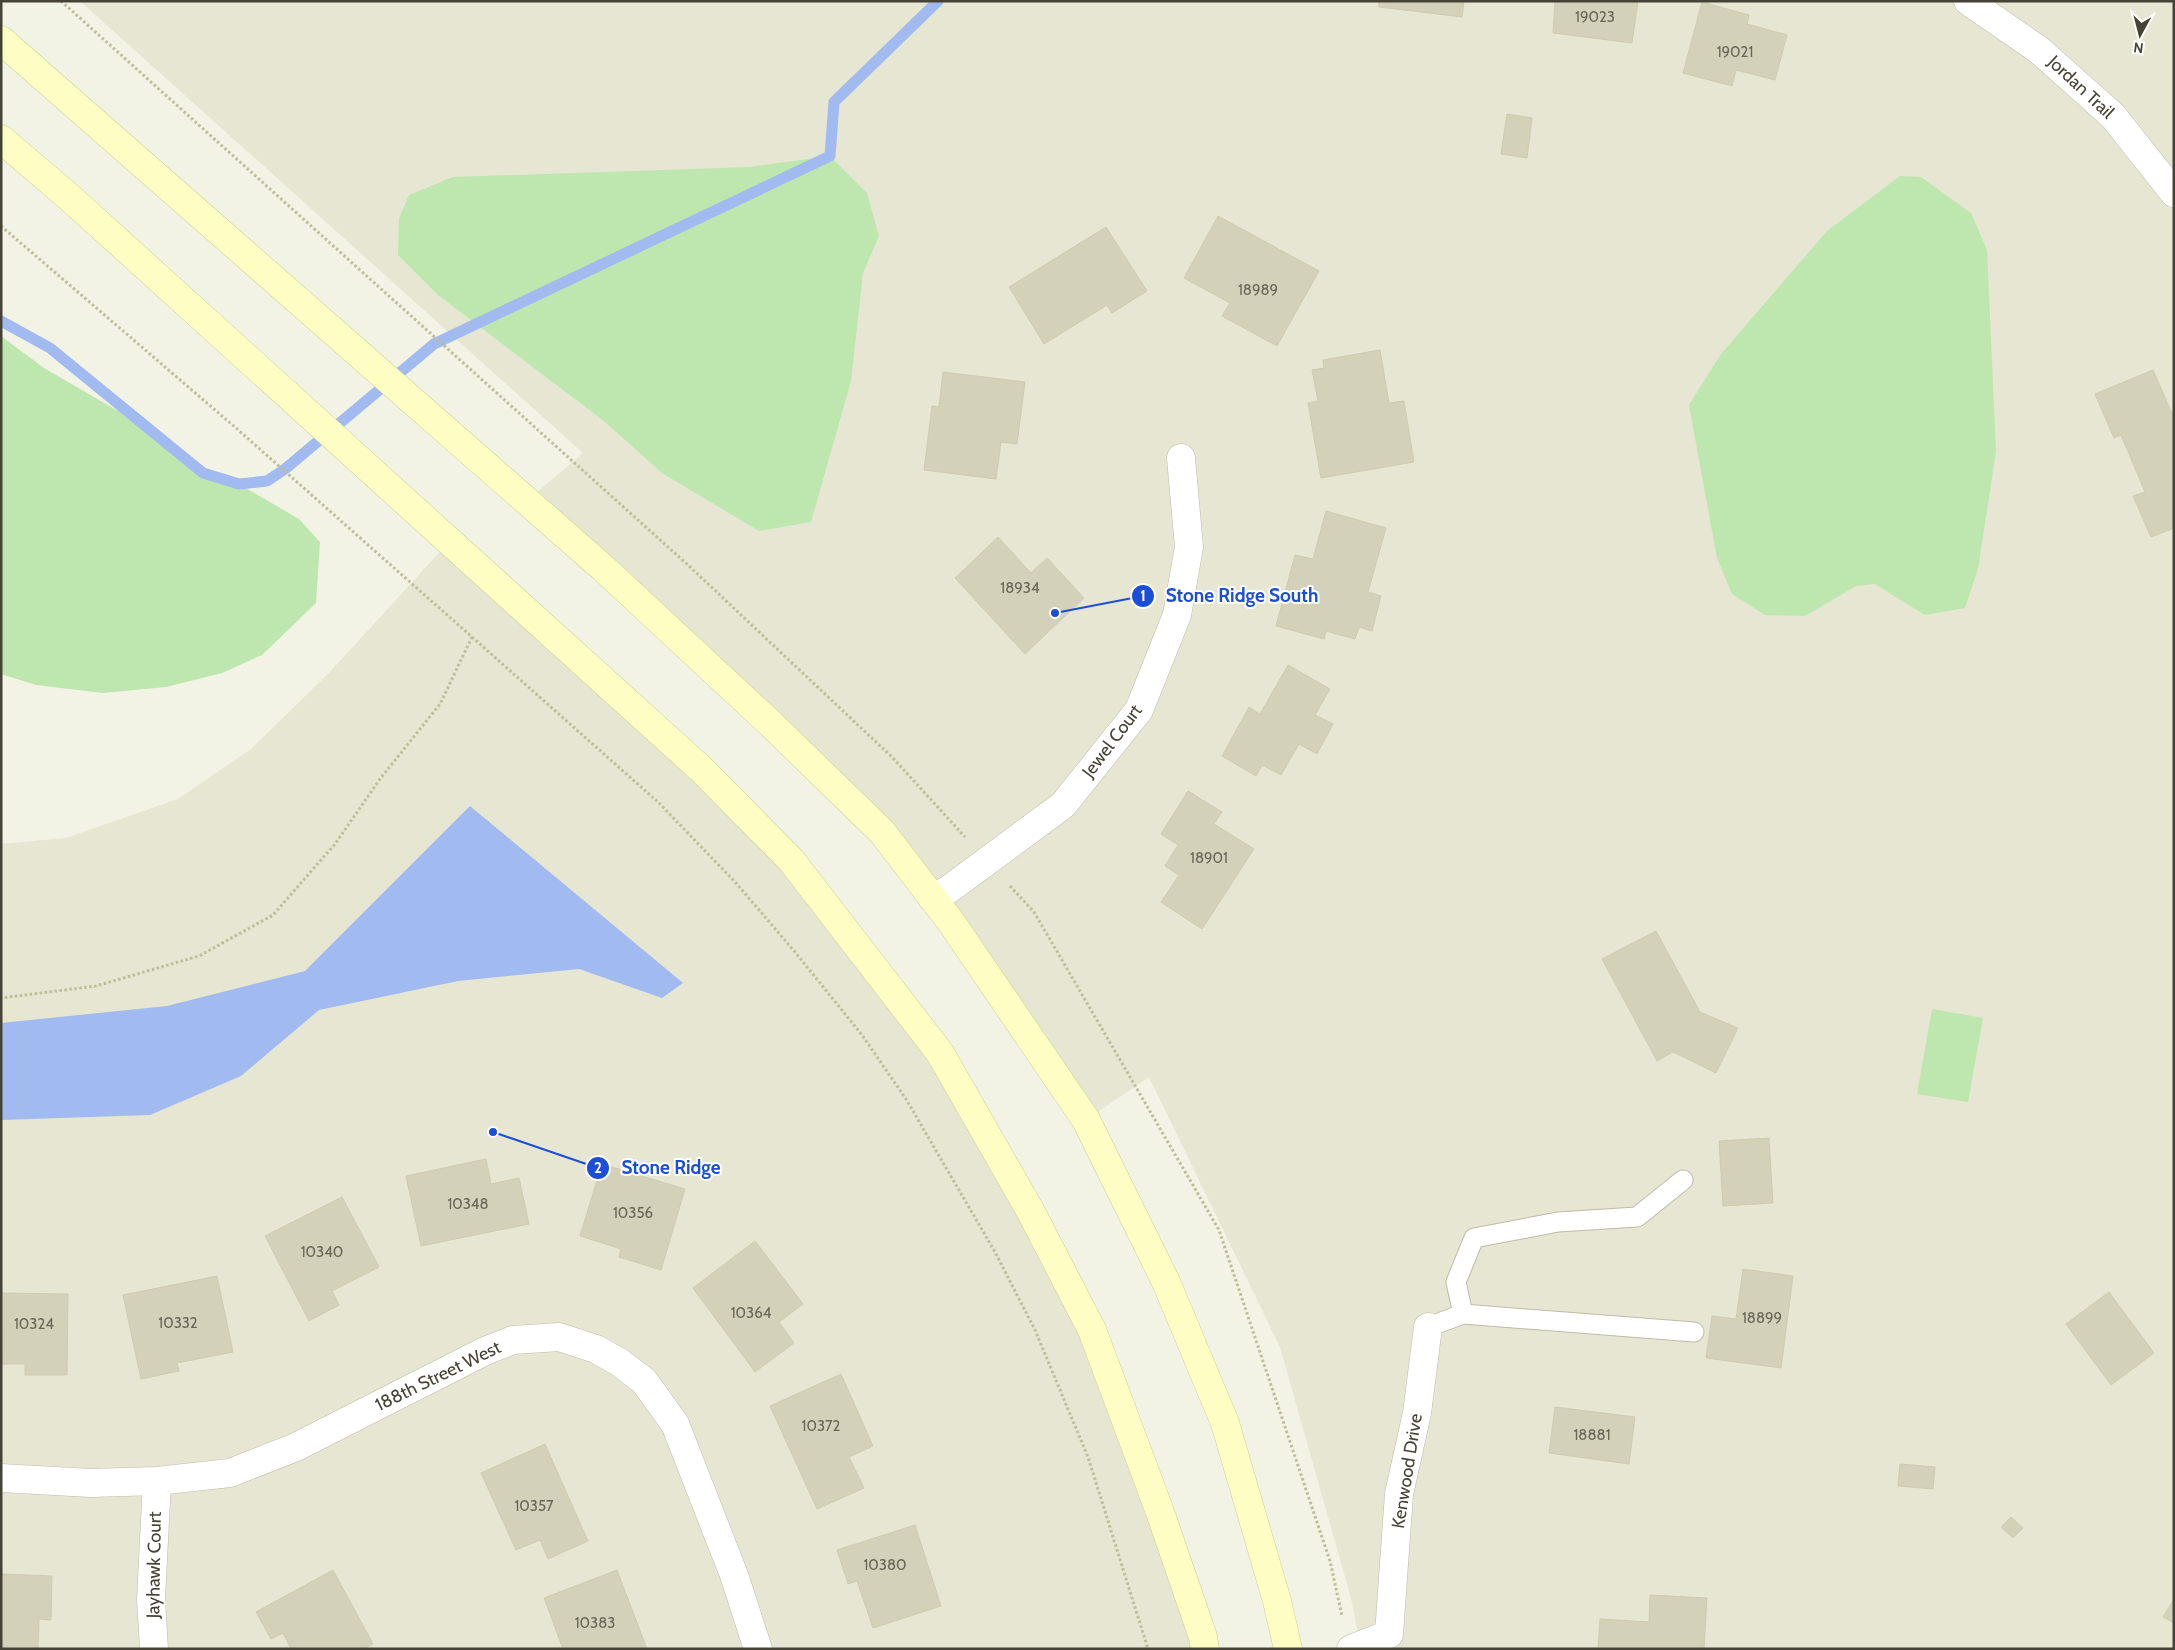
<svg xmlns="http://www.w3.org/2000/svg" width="2175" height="1650" viewBox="0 0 2175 1650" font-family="Cabin,sans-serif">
  <rect width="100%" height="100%" fill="#f2f2e5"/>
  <path fill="#e6e6d3" d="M80,1H2174V1649H1361L1351,1598L1280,1347L1149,1077L1086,1120L932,898L527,501L583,453Z
    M449,542L701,769L939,1052L1031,1212L1205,1649H1V844L66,838L178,799L251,749L329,673Z"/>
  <path fill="#bde7ae" d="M830,156L867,193L879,236L863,273L851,381L811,522L759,531L662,473L604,421L438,295L398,255L399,218L409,195L453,177L750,167Z
    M1900,176L1921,177L1971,213L1987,250L1996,451L1978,569L1965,608L1925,615L1875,584L1856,586L1805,616L1765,615L1732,594L1717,558L1689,405L1721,354L1827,231Z
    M1,336L44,368L156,433L203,473L239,484L299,519L320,542L316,603L262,655L222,673L166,687L103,693L36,685L1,674Z
    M1932,1009L1983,1018L1968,1102L1917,1094Z"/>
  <path fill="#a1baef" d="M470,806L683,983L662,998L579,969L458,981L319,1010L241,1076L150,1115L1,1120V1023L167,1006L305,971Z"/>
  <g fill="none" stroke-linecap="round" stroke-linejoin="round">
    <path stroke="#a1baef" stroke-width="11" d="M1,321L50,348L203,473L239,484L267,481L285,469L434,344L830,156L834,102L938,1"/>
  </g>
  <path fill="#d4d1bb" stroke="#cfcbae" d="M1379,1H1464L1462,17L1379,7Z
    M1555,1H1638L1632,43L1553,33Z
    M1702,2L1749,15L1747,24L1787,35L1775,80L1736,70L1732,86L1683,73Z
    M1507,114L1532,118L1527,158L1501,154Z
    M1218,216L1319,271L1277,346L1222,316L1230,303L1184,278Z
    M1106,227L1147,291L1112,313L1107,305L1044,344L1009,287Z
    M1380,350L1389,403L1404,401L1414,462L1321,478L1308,403L1318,401L1312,370L1324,368L1323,360Z
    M2153,370L2174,418V528L2151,537L2133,496L2145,492L2121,435L2114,438L2095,394Z
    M943,372L1025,382L1017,444L1001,442L996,479L924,470L932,406L939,407Z
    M1326,511L1386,528L1368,592L1381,596L1372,631L1359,627L1355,639L1326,631L1324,639L1276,626L1295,555L1313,559Z
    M998,537L1031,573L1047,558L1084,598L1025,654L955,578Z
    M1288,665L1330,689L1315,715L1333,724L1317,754L1299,744L1281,775L1262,765L1256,776L1222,756L1249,707L1260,714Z
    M1188,791L1222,812L1214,824L1254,849L1202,929L1161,902L1179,875L1165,866L1178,845L1161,834Z
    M1656,931L1700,1012L1738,1028L1716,1073L1673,1052L1657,1061L1602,959Z
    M1769,1138L1773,1203L1723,1206L1719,1141Z
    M486,1159L491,1184L519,1178L529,1224L421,1246L406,1176Z
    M602,1164L685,1189L661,1270L619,1257L621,1249L580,1236Z
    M342,1197L379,1267L332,1291L339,1305L309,1321L265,1236Z
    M755,1241L803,1304L779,1322L794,1343L755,1372L693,1288Z
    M1743,1269L1793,1276L1781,1368L1706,1358L1712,1316L1736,1319Z
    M217,1276L233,1352L177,1363L179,1371L141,1379L123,1295Z
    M2109,1292L2154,1353L2111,1385L2066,1324Z
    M1,1293L68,1294L67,1375H25V1364H2Z
    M841,1374L873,1446L849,1457L864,1488L817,1509L770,1406Z
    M1555,1407L1635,1417L1629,1464L1549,1453Z
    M545,1444L588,1541L548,1559L540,1540L516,1550L481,1473Z
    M1900,1464L1935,1467L1933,1489L1898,1486Z
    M2011,1517L2023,1528L2013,1538L2001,1527Z
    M915,1525L941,1606L873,1628L857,1581L848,1584L837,1550Z
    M333,1570L373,1644L363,1649H291L283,1633L271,1639L256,1612Z
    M617,1570L647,1649H563L544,1598Z
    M1,1574L52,1576L51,1620L39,1619L38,1649H1Z
    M1650,1595L1707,1598L1704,1649H1598L1600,1619L1649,1622Z
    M2174,1599V1623L2163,1617Z"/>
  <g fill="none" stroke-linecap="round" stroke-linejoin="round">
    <g stroke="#bebca8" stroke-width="21">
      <path id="lane" d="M1463,1314L1456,1282L1474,1238L1558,1222L1637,1217L1683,1180
        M1428,1327L1463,1314L1694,1332"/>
    </g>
    <g stroke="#bebca8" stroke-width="29">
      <path id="street" d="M1968,1L2039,50L2113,116L2174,193
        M932,898L948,890L1063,805L1139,710L1177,615L1189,547L1181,458
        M1,1478L91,1483L157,1481L230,1473L296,1447L485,1351L513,1340L559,1337L596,1349L619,1362L644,1381L675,1424L734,1575L758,1649
        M154,1649L151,1599L157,1481
        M1351,1649L1389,1634L1399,1494L1417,1413L1428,1327"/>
    </g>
    <g stroke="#cece93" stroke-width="29">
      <path id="secondary" d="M1,40L602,567L771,724L882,832L951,922L1086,1120L1166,1282L1225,1423L1277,1601L1288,1649
        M1,139L69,197L701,769L791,860L940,1053L1031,1212L1092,1330L1160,1512L1203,1637L1205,1649"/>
    </g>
    <path stroke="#bfbd99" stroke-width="3" stroke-dasharray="2.5 2.5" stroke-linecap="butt" d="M61,1L688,565L893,758L965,837
      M1,226L236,428L472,637L440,704L380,779L335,844L273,915L199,956L96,986L1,998
      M472,637L658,802L736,883L795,952L862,1035L906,1099L995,1252L1035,1330L1088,1457L1148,1649
      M1010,886L1034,912L1219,1230L1330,1561L1342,1616"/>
    <use href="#lane" stroke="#fff" stroke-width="19"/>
    <use href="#street" stroke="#fff" stroke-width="28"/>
    <use href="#secondary" stroke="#fcfec4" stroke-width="28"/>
  </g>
  <g text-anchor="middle" stroke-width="4" stroke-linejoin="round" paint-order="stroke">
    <g font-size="15" fill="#696656">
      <text x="1595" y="22">19023</text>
      <text x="1735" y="57">19021</text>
      <text x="1258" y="295">18989</text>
      <text x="1020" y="593">18934</text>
      <text x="1209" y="863">18901</text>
      <text x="468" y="1209">10348</text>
      <text x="633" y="1218">10356</text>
      <text x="322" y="1257">10340</text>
      <text x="751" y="1318">10364</text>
      <text x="1762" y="1323">18899</text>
      <text x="178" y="1328">10332</text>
      <text x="34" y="1329">10324</text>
      <text x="821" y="1431">10372</text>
      <text x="1592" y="1440">18881</text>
      <text x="534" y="1511">10357</text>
      <text x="885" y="1570">10380</text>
      <text x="595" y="1628">10383</text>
    </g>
    <g font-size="18" fill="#454335" stroke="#fff">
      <text transform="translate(2081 87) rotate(43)" y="6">Jordan Trail</text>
      <text transform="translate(1112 741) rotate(-53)" y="6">Jewel Court</text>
      <text transform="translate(438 1376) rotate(-26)" y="6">188th Street West</text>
      <text transform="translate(1407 1471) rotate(-81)" y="6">Kenwood Drive</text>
      <text transform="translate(154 1565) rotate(-89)" y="6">Jayhawk Court</text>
    </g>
  </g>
  <path fill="none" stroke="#1d4ed8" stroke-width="2" d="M1055 613L1143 596M493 1132L598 1168"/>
  <g fill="#1d4ed8" stroke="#fff" stroke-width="2">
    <circle cx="1055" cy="613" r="5"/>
    <circle cx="493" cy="1132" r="5"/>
    <circle cx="1143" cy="596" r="12"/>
    <circle cx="598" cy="1168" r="12"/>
  </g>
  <g font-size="15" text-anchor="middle" font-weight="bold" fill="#fff">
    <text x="1143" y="601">1</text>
    <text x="598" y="1173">2</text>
  </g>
  <g font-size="19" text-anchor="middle" font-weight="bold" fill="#1d4ed8" stroke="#fff" stroke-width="4" stroke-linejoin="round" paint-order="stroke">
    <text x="1242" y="602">Stone Ridge South</text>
    <text x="671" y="1174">Stone Ridge</text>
  </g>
  <rect width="2175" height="1650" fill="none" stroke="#454335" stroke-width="5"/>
  <g transform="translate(2140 35) rotate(187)" stroke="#ffffff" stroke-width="4" paint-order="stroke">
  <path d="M0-4L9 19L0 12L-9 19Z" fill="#454335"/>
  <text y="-8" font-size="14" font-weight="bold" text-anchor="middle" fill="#454335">N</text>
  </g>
</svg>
